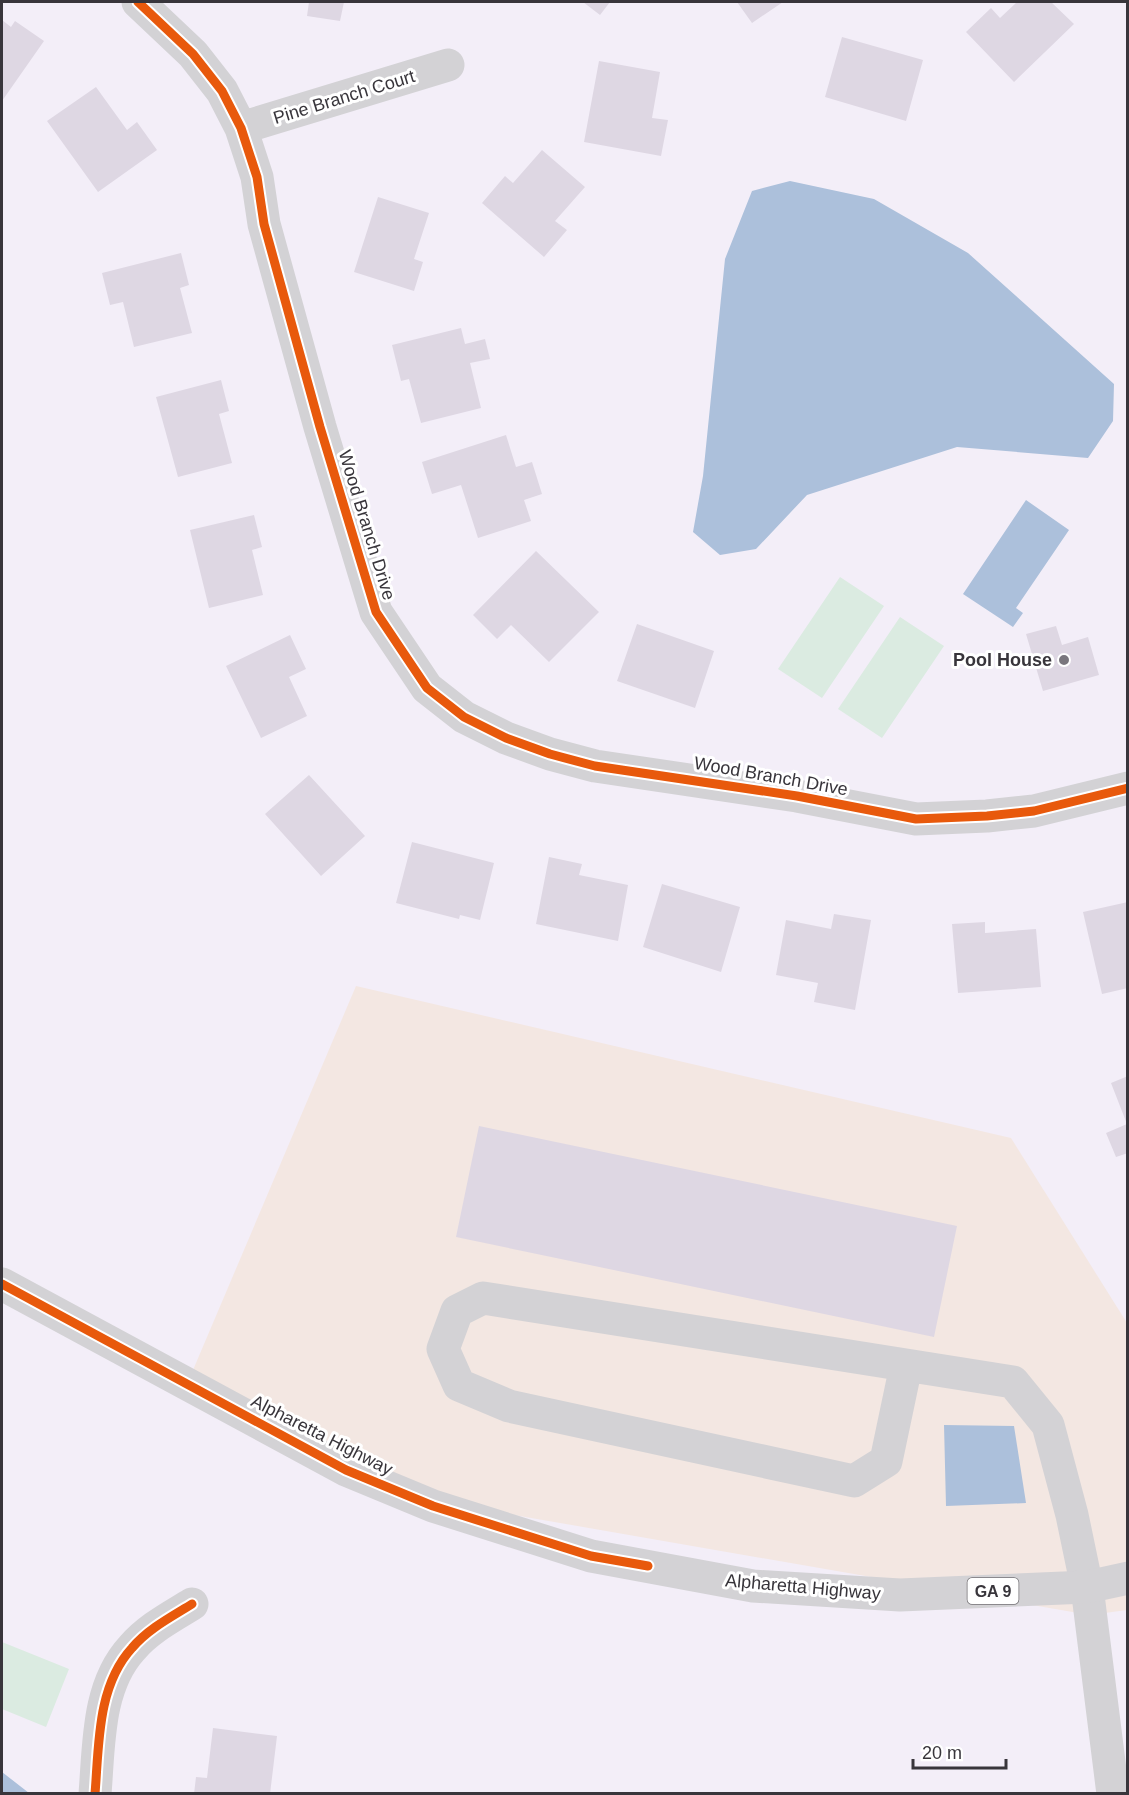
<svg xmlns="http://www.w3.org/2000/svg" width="1129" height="1795" viewBox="0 0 1129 1795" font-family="Helvetica,sans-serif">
  <rect width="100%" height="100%" fill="#f3eef8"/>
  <path fill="#f3e7e2" d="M356,986L1011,1138L1127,1323V1610L1090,1615L445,1503L182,1396Z"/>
  <path fill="#dbebe1" d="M840,577L884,606L822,698L778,669Z
    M900,617L944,646L882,738L838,709Z
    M2,1642L69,1669L46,1727L2,1709Z"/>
  <path fill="#acc0db" d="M790,181L874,199L968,253L1114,384L1113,421L1088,458L957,447L807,495L756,549L720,555L693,532L703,476L725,259L752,191Z
    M1026,500L1069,530L1016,608L1023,613L1013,627L963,594Z
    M944,1425L1014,1426L1026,1503L946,1506Z
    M2,1772L29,1793H2Z"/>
  <path fill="#ded7e3" d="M309,2H344L340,21L307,16Z
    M583,2H610L600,15Z
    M737,2H783L752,23Z
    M1017,2H1051L1074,24L1014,82L966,32L991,8L1000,18Z
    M2,20L11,27L15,21L44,41L2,101Z
    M842,37L923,60L906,121L825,97Z
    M599,61L660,72L652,118L668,120L661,156L584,142Z
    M96,87L127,130L137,122L157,150L98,192L47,121Z
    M542,150L585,187L555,221L567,230L544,257L482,203L505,176L513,183Z
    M378,197L429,213L414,259L423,262L414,291L354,272Z
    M181,253L189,285L180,288L192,333L134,347L123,302L110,305L102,273Z
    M461,328L465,344L485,339L490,359L470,363L481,408L421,423L409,379L401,381L392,345Z
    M221,380L229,411L219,414L232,463L178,477L156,397Z
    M506,435L516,467L532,462L542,494L524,500L531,521L478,538L461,485L432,494L422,462Z
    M254,515L262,547L252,550L263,595L209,608L190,530Z
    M536,551L599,612L549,662L511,625L497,639L473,615Z
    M637,624L714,651L695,708L617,681Z
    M1056,626L1062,645L1088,637L1099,675L1043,691L1026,634Z
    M290,635L306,669L289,677L307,716L261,738L226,666Z
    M309,775L365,836L321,876L265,814Z
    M412,842L494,863L480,920L460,915L459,919L396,903Z
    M549,857L582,864L579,875L628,885L618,941L536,924Z
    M662,884L740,907L721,972L643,947Z
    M1128,902V988L1102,994L1083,912Z
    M834,914L871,920L855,1010L814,1002L818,983L776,975L786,920L831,929Z
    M985,922V933L1036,929L1041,987L958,993L952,924Z
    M1128,1076V1153L1116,1157L1106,1133L1127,1124L1111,1083Z
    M479,1126L957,1226L934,1337L456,1237Z
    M213,1728L277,1736L270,1794H194L196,1777L207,1778Z"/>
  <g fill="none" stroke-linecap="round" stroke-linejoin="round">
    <path stroke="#d3d2d5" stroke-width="33" d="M138,2L193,54L222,91L241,128L257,177L264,224L320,427L376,612L427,688L464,717L506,738L550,754L595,766L797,796L916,819L987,816L1034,811L1128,788
      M241,128L448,65
      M906,1366L886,1461L854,1481L509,1406L459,1385L443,1349L457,1311L483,1298L1013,1382L1048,1425L1072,1515L1087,1587L1113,1794
      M95,1794C99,1745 97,1686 132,1648C148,1629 171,1617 192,1604"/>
    <path stroke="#d3d2d5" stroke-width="33" d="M2,1284L346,1470L433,1506L591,1556L753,1586L900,1595L1087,1587L1128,1578"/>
    <g stroke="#fff" stroke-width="13">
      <path id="cycleway" d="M138,2L193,54L222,91L241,128L257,177L264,224L320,427L376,612L427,688L464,717L506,738L550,754L595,766L797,796L916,819L987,816L1034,811L1128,788
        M2,1284L346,1470L433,1506L591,1556L648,1566
        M95,1794C99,1745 97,1686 132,1648C148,1629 171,1617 192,1604"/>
    </g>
    <use href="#cycleway" stroke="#e8590c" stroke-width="9"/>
  </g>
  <circle fill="#79767d" stroke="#fff" stroke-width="2" cx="1064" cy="660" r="6"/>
  <g text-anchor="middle" stroke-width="6" stroke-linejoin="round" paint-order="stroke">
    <rect fill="#fff" stroke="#747276" stroke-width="1.5" x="967.5" y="1578" width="51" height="26" rx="4.5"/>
    <g font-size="16" font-weight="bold" fill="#38353b">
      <text x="993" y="1597">GA 9</text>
    </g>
    <g font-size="18" fill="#38353b" stroke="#fff">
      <text transform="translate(344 97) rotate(-17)" y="6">Pine Branch Court</text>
      <text transform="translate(367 525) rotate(73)" y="6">Wood Branch Drive</text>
      <text transform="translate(771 776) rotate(10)" y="6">Wood Branch Drive</text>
      <text transform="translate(322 1435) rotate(27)" y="6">Alpharetta Highway</text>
      <text transform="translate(803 1587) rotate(5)" y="6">Alpharetta Highway</text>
    </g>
    <g font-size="18" font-weight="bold" fill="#38353b" stroke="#fff" text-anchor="end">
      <text x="1052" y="666">Pool House</text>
    </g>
  </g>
  <rect width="1129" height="1795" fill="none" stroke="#38353b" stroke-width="6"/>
  <path d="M913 1759v9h93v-9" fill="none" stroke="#38353b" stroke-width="3"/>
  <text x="922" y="1759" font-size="18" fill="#38353b" stroke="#ffffff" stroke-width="4.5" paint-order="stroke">20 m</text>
</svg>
